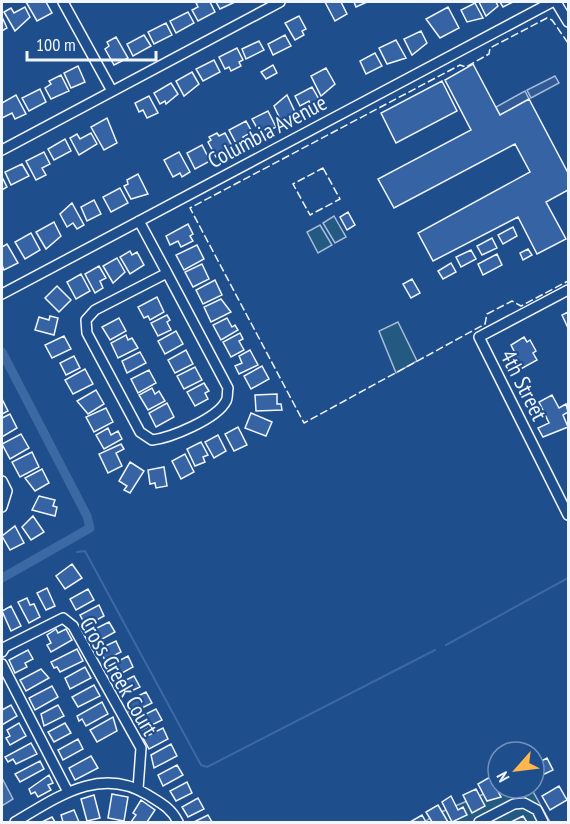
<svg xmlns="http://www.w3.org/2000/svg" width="570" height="824" viewBox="0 0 570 824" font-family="'PT Sans Narrow',sans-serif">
  <rect width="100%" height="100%" fill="#1f4e8c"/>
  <path fill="#245a82" stroke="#a8bbd7" stroke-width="1.5" d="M334,216L346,237L335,243L323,223Z
    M320,225L332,245L318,253L307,232Z
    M398,322L417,361L396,373L379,331Z
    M498,788H531L550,822H425L434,815Z"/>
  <path fill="#305b95" stroke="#a8bbd7" stroke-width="1.5" d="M555,76L559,83L531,98L527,90Z
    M525,91L529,99L500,115L496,107Z"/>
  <path fill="#3b69a3" stroke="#a8bbd7" stroke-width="1.5" d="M2,778L13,799L2,806Z"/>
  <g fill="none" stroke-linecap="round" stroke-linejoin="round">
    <path stroke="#3b69a3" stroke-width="2" d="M77,552L85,551L201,765L207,767L435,650
      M446,645L568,578"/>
    <path stroke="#3b69a3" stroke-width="9" d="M2,352L87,516L90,528L2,578"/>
  </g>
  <path fill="#3563a3" stroke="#f2f6ff" stroke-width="1.5" d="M26,2H46L52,13L37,21Z
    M199,2H210L215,12L198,21L192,10L198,7L196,3Z
    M216,2H235L220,9Z
    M325,2H341L347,14L335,21Z
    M354,2H367L356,7Z
    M479,2H496L498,6L486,16Z
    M500,2H513L503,7Z
    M475,3L483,18L467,22L461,10Z
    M25,7L30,17L15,31L4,12L11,8L14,13Z
    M448,7L459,28L440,38L426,19Z
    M188,12L194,23L176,33L170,21Z
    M299,16L306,29L302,31L304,35L295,40L285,23Z
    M2,17L7,28L2,31Z
    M166,23L172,35L154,44L148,32Z
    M421,31L427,43L412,55L404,39Z
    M144,35L151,46L133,56L127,44Z
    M285,35L291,46L273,55L268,44Z
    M116,37L128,58L114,65L105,49L109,46L107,42Z
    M396,40L406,58L387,64L379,48Z
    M259,41L264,50L246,59L242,49Z
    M237,48L243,60L239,62L241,66L231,71L229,67L225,69L219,57Z
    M375,53L382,66L366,74L360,61Z
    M214,60L220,72L203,81L196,69Z
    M473,64L500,115L529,99L568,173V190L546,202L566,239L537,254L518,217L433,261L418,233L530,172L515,144L394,208L378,179L471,130L445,80Z
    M273,65L277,73L266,79L261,72Z
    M78,66L85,82L71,88L64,73Z
    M326,68L335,84L321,96L311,76Z
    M192,72L199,84L184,96L176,81Z
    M61,75L69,91L51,99L45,88L51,84L49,81Z
    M442,81L457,111L396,143L381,113Z
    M171,83L178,94L166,104L165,101L160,104L154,93Z
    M312,87L321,103L312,108L309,101L300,106L295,96Z
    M40,89L46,102L29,111L22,98Z
    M16,95L26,114L15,119L12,113L2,118V103Z
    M287,95L295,112L289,115L291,119L282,123L274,106Z
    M149,96L158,113L147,118L143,110L139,112L135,103Z
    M268,111L276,127L261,135L252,119Z
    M107,118L117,143L104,150L91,127Z
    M246,121L252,132L243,137L246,143L238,147L229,130Z
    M91,133L97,144L79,155L70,138L77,134L80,139Z
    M217,133L219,136L225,133L233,148L216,157L208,142L211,140L209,137Z
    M65,139L71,151L54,160L48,149Z
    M202,145L210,161L195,169L187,153Z
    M44,152L50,164L42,168L46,175L36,180L26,161Z
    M179,152L190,172L182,177L180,173L173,177L164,160Z
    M22,164L29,176L11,185L5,172Z
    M138,174L148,194L131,199L124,186L128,184L127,180Z
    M2,177L7,187L2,190Z
    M120,188L128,203L111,212L103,197Z
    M94,200L101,214L87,221L81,207Z
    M72,203L84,225L77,229L73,223L67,227L60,214Z
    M348,212L355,225L347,230L340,217Z
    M54,222L61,236L46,249L36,232Z
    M188,224L193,234L190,236L193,241L181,247L178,241L170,245L166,236Z
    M513,227L517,236L503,244L498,235Z
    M31,233L40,250L25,259L15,242Z
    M492,238L497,248L482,255L477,246Z
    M7,244L18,263L4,270L2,265V247Z
    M197,245L204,259L184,270L176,255Z
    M528,249L532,255L523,260L520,253Z
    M471,250L476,259L461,267L456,257Z
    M130,251L132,255L137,252L144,265L130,274L120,257Z
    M497,254L502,265L483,275L478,264Z
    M117,258L125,272L113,283L103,266Z
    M451,263L456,272L443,279L438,271Z
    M202,264L209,279L193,287L185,272Z
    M99,266L106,278L100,281L103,288L95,293L85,274Z
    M81,274L90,291L76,299L67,282Z
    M412,279L420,293L411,298L403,284Z
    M215,280L222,295L203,304L196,290Z
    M57,286L71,300L59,312L45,298Z
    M157,297L164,312L150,320L148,316L144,318L138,307Z
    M221,299L231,312L211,322L204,307Z
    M568,312V328L562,315Z
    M167,315L170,320L167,322L171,330L158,336L151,323Z
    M50,316L58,318L54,335L35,330L39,317L49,320Z
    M119,318L126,331L110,340L102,327Z
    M227,318L232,327L235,325L238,330L221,340L213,325Z
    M176,331L183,344L165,354L158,341Z
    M240,333L243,339L239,341L244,350L231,357L223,342Z
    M126,335L128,340L132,338L138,348L118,358L111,343Z
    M64,336L71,349L52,358L45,345Z
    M524,337L527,342L530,340L536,351L533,353L537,360L519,370L514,361L518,359L511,345Z
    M186,350L193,364L175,373L168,360Z
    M250,350L258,365L239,374L235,366L242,363L239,356Z
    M140,352L146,363L127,373L122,361Z
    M74,356L80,368L66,375L60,363Z
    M262,366L269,379L251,389L244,376Z
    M195,367L202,380L184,389L177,376Z
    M85,369L93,384L73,394L65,380Z
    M149,370L156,383L138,393L131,379Z
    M204,383L209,391L205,393L208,399L195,406L187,392Z
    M152,388L155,394L159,391L165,401L148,410L139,395Z
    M96,390L104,404L88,414L77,401Z
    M277,394V404H281L282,410L256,411L255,395Z
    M552,395L559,408L566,404L568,412L563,415L568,427L543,437L538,428L549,423L539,402Z
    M2,399L8,411L2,414Z
    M167,403L174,417L156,427L149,413Z
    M106,408L113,422L94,432L86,417Z
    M251,413L272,422L266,436L245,428Z
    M10,414L17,428L2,437V418Z
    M238,427L247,445L234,451L225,434Z
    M108,428L111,435L118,431L122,439L104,449L96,435Z
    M21,434L29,448L10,459L2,444Z
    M218,435L226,451L214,458L205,442Z
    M201,442L208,455L203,457L205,462L195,466L187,449Z
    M121,444L124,449L116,453L122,466L108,473L99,454Z
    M32,452L39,467L20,477L12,462Z
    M185,454L194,472L181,479L172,461Z
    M130,462L144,471L130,493L124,490L127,486L119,481Z
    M164,467L167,486L156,488L155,483L150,484L148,470Z
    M42,469L49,483L35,491L25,478Z
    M39,496L55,500L53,506L57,507L55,516L32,510Z
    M33,516L44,532L31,540L22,527Z
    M15,526L24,543L10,550L2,536Z
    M72,564L82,578L65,589L56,576Z
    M47,588L55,606L46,610L37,593Z
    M88,589L94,600L76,610L70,599Z
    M27,598L30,605L34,604L40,617L29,623L18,602Z
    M99,605L104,616L86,626L80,615Z
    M11,606L21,626L11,631L2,611Z
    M109,622L115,632L95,643L89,632Z
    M56,629L58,633L66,629L72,640L51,652L47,645L51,643L47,635Z
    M116,641L121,652L105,660L99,649Z
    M77,649L83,661L60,672L57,667L54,668L51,662Z
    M28,650L33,659L25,663L27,667L15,673L9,660Z
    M128,656L133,667L113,678L107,667Z
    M85,667L91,678L70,689L65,678Z
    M41,669L49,678L26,691L20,680Z
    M134,676L140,687L123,695L118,684Z
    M94,685L100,696L78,707L72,697Z
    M52,686L58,697L35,710L29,698Z
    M146,692L152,703L130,714L127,707L130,705L128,701Z
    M102,702L108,714L86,726L82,719L79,721L77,716Z
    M11,705L17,716L2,725V710Z
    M58,705L64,716L44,726L41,714Z
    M156,709L162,720L142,730L136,719Z
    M113,717L117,731L97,742L90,730Z
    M19,723L26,736L10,745L6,738L10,736L7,730Z
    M65,723L71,733L54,742L48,732Z
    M163,728L168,739L149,749L143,738Z
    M78,739L83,749L63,760L58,750Z
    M31,743L37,754L16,764L13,759L8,762L5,757Z
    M171,744L177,756L154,768L151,755Z
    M91,756L98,768L75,780L69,768Z
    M547,758L553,770L534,779V765Z
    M40,761L44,769L20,782L15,774Z
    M177,765L183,775L163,786L158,775Z
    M49,775L53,783L48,785L51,790L38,797L35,792L31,794L29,789Z
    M490,777L501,797L487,801L478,784Z
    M187,782L192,793L176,801L170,791Z
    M559,786L567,800L550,810L542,796Z
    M476,789L485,806L472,813L463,795Z
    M112,794L128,797L124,821L108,818Z
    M94,795L100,818L87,821L81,799Z
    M451,796L458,810L463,807L467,815L452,822L442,802Z
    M198,798L204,809L188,817L182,807Z
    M141,800L155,810L147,822H131L136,815L133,813Z
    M438,805L448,822H432L426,812Z
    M74,810L79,822H63L61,815Z
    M208,815L212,822H194Z
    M422,815L426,822H410Z
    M523,816L527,822H511Z
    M52,817L55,822H42Z"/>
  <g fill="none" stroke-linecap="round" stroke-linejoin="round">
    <g stroke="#f2f6ff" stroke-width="12">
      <path id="minor" d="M63,2L112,91
        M556,2L568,22
        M2,150L280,2
        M139,221L167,273L95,310L86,320L87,333L140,432L152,440C170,438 217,419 226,401C228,398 227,392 228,388L167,273
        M568,290L479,337L568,515
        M2,294L552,2
        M2,481L7,491L2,507
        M2,652L5,647L63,618L73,626L141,748L138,789
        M2,664L68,792
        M15,822C56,798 100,765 148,795C161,803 171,808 178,822
        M479,822L514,804L524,803L537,810L543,822"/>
    </g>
    <use href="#minor" stroke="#1f4e8c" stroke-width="9"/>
    <path stroke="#f2f6ff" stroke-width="1.5" stroke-dasharray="8 3" stroke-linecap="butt" d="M568,43L552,20L547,18L490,48L489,54L466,67L460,65L190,208L304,423L485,324L487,314L512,301L521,306L568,281
      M323,168L340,199L310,215L293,184Z"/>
  </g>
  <g text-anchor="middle" stroke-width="4.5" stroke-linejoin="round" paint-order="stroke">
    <g font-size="22" fill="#f2f6ff" stroke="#1f4e8c">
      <text transform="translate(267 131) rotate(-28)" y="8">Columbia Avenue</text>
      <text transform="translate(524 385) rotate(63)" y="8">4th Street</text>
      <text transform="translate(119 676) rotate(60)" y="8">Cross Creek Court</text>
    </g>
  </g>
  <rect width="570" height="824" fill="none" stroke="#f2f6ff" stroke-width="6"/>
  <g transform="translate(516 770) rotate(242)"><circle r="28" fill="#1f4e8c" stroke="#7391ba" stroke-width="1.5"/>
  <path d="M0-4.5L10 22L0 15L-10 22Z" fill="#ffb74d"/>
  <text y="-9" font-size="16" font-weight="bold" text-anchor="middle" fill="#f2f6ff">N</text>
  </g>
  <path d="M27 51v9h129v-9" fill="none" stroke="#f2f6ff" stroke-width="3"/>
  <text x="36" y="51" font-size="18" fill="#f2f6ff" stroke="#1f4e8c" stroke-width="4.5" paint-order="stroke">100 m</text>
</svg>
